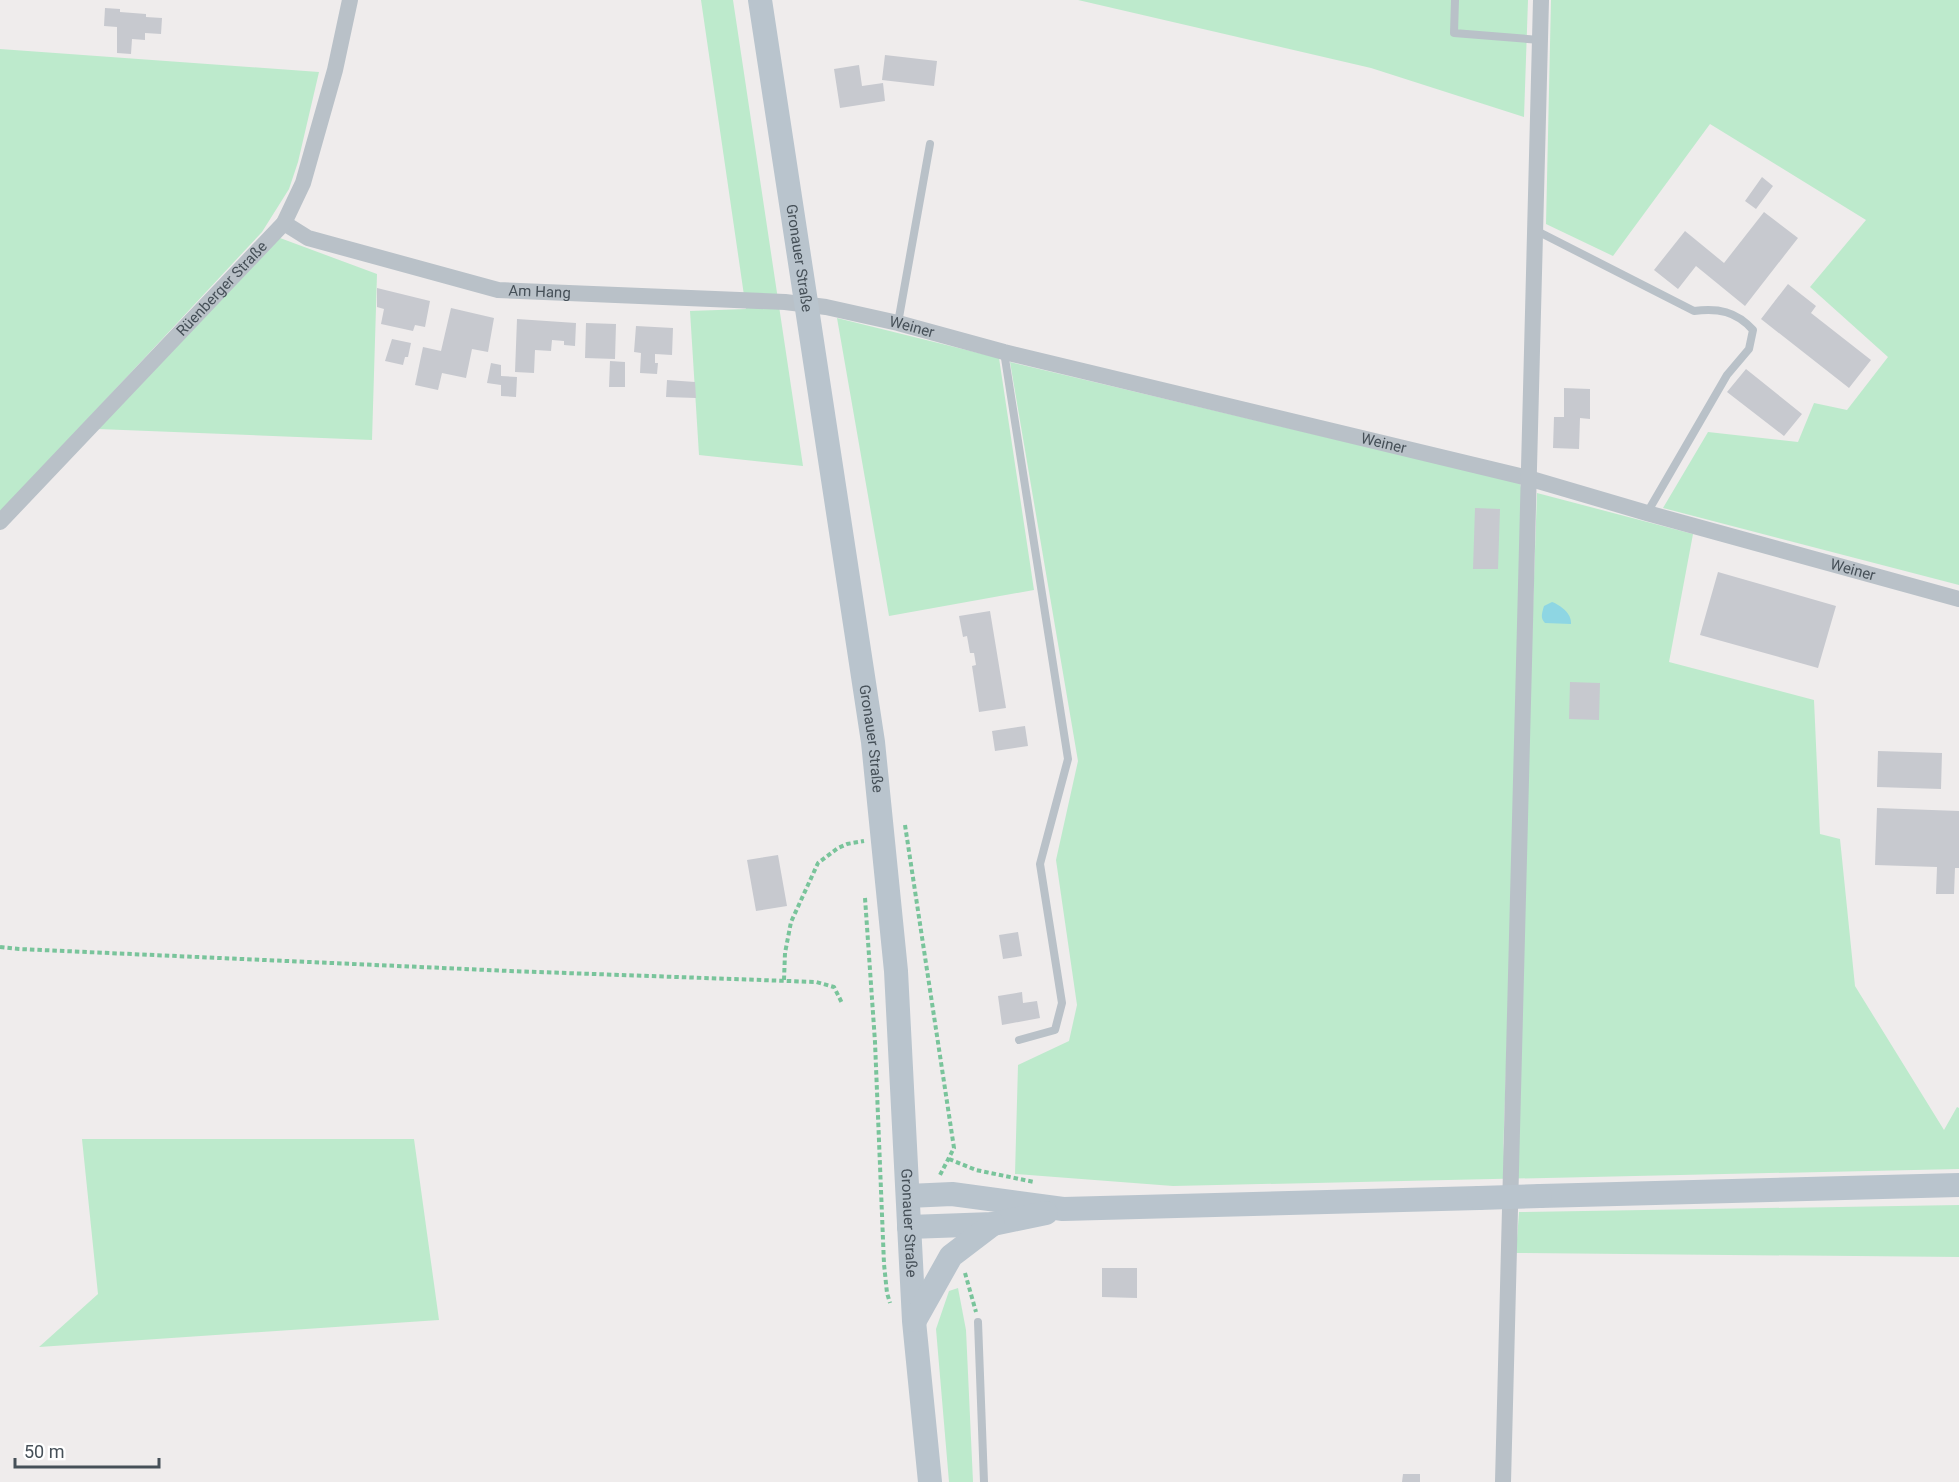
<svg xmlns="http://www.w3.org/2000/svg" width="1959" height="1482" viewBox="0 0 1959 1482" font-family="Roboto,sans-serif">
  <rect width="100%" height="100%" fill="#efecec"/>
  <path fill="#bdeacc" d="M701,0H733L803,466L699,455L690,311L746,309Z
    M1078,0H1528L1524,117L1371,68Z
    M1551,0H1959V585L1663,508L1708,432L1798,442L1814,403L1847,410L1888,357L1810,287L1866,220L1710,124L1613,256L1546,224Z
    M0,49L319,72L298,162L289,189L262,232L0,513Z
    M280,238L377,274L372,440L98,429Z
    M837,318L999,358L1034,590L889,616Z
    M1010,362L1520,483L1525,506L1503,1157L1524,865L1537,493L1693,534L1669,662L1814,700L1820,834L1840,839L1855,986L1944,1130L1957,1107L1959,1108V1169L1173,1186L1015,1174L1018,1065L1069,1041L1077,1005L1056,860L1078,761Z
    M82,1139H414L439,1320L39,1347L98,1294Z
    M1959,1205V1257L1516,1253L1519,1212Z
    M958,1288L966,1330L973,1482H949L936,1329L949,1291Z"/>
  <path fill="#8ed6e3" d="M1552,602C1560,605 1572,613 1571,624L1545,623C1540,618 1542,613 1544,606Z"/>
  <path fill="#c7c9cf" d="M105,8L120,9V12L146,14V17L162,18L161,34L145,33V40L132,39L131,54L117,53V27L104,26Z
    M885,55L937,61L934,86L882,80Z
    M859,65L862,86L883,83L885,101L840,108L834,69Z
    M1762,177L1773,186L1756,209L1745,201Z
    M1764,212L1798,238L1745,306L1696,266L1678,289L1654,270L1685,231L1724,263Z
    M1788,284L1816,306L1811,313L1871,360L1849,388L1761,319Z
    M377,288L430,301L425,327L415,325L413,331L381,324L384,309L377,307Z
    M451,308L494,318L488,352L472,349L466,378L442,373L438,390L415,385L423,347L441,351Z
    M517,319L576,323L575,346L564,345V341L552,340L551,351L535,350L534,373L515,372Z
    M586,323L616,324L615,359L585,358Z
    M636,326L673,328L672,355L655,354V363H658L657,374L640,373L641,353L634,352Z
    M392,339L411,343L408,357H405L403,365L385,361Z
    M610,361L625,362V387H609Z
    M491,363L501,365V376L517,377L516,397L501,396V385L487,383Z
    M1746,369L1802,414L1784,436L1727,392Z
    M667,380L695,382L696,398L666,397Z
    M1564,388L1590,389V419L1580,418L1579,449L1553,448L1554,417H1564Z
    M1475,508L1500,509L1498,569H1473Z
    M1718,572L1836,606L1818,668L1700,635Z
    M990,611L1006,708L979,712L972,666L976,665L974,653H970L967,636L963,637L959,616Z
    M1570,682L1600,683L1599,720L1569,719Z
    M1025,726L1028,746L995,751L992,731Z
    M1878,751L1942,753L1941,789L1877,787Z
    M1877,808L1959,811V868H1955L1954,894H1936L1937,867L1875,865Z
    M778,855L787,906L756,911L747,860Z
    M1018,932L1022,956L1003,959L999,935Z
    M1022,992L1023,1003L1037,1001L1040,1018L1002,1025L998,996Z
    M1102,1268H1137V1298L1102,1297Z
    M1403,1474H1420V1482H1402Z"/>
  <g fill="none" stroke-linecap="round" stroke-linejoin="round">
    <path stroke="#79c49b" stroke-width="4" stroke-dasharray="4.5 3" stroke-linecap="butt" d="M905,825L954,1148L940,1175
      M865,898L875,1042L884,1264L887,1293L890,1303
      M0,947L19,949L510,971L816,982L834,987L842,1003
      M784,980L785,953L791,922L818,863L838,848L847,844L864,841
      M949,1159L976,1170L1034,1182
      M965,1273L976,1312"/>
    <path stroke="#b9c1c8" stroke-width="8" d="M1455,0L1454,33L1540,40
      M1535,230L1694,311C1718,308 1736,311 1753,330L1749,349L1727,375L1647,513
      M898,323L930,144
      M1004,352L1068,759L1040,864L1062,1003L1055,1030L1019,1040
      M978,1322L984,1482"/>
    <g stroke="#b9c1c8" stroke-width="16">
      <path id="s1" d="M284,223L308,238L498,290L785,302L826,307L898,323L1004,352L1528,478L1647,513L1959,599"/>
      <path id="s2" d="M0,522L284,223L303,183L335,70L350,0"/>
      <path d="M1503,1482L1541,0"/>
    </g>
    <g stroke="#b9c4cd" stroke-width="24">
      <path id="s3" d="M760,0L873,742L896,971L914,1321L930,1482"/>
      <path d="M908,1196L952,1194L1063,1209L1479,1198"/>
      <path d="M1540,1196L1959,1185"/>
      <path d="M909,1227L993,1224L1046,1213"/>
      <path d="M915,1320L951,1256L993,1224"/>
    </g>
    <path stroke="#b9c4cd" stroke-width="24" d="M1479,1198L1540,1196"/>
  </g>
  <g text-anchor="middle" stroke-width="4.5" stroke-linejoin="round" paint-order="stroke">
    <g font-size="15" fill="#465058" stroke="#fff">
      <text dy="5" stroke="none"><textPath href="#s3" startOffset="261">Gronauer Straße</textPath></text>
      <text dy="5" stroke="none"><textPath href="#s2" startOffset="322">Rüenberger Straße</textPath></text>
      <text dy="5" stroke="none"><textPath href="#s1" startOffset="267">Am Hang</textPath></text>
      <text dy="5" stroke="none"><textPath href="#s1" startOffset="642">Weiner</textPath></text>
      <text dy="5" stroke="none"><textPath href="#s1" startOffset="1128">Weiner</textPath></text>
      <text dy="5" stroke="none"><textPath href="#s1" startOffset="1614">Weiner</textPath></text>
      <text dy="5" stroke="none"><textPath href="#s3" startOffset="747">Gronauer Straße</textPath></text>
      <text dy="5" stroke="none"><textPath href="#s3" startOffset="1233">Gronauer Straße</textPath></text>
    </g>
  </g>
  <path d="M15 1458v9h144v-9" fill="none" stroke="#465058" stroke-width="3"/>
  <text x="24" y="1458" font-size="18" fill="#465058" stroke="#ffffff" stroke-width="4.5" paint-order="stroke">50 m</text>
</svg>
